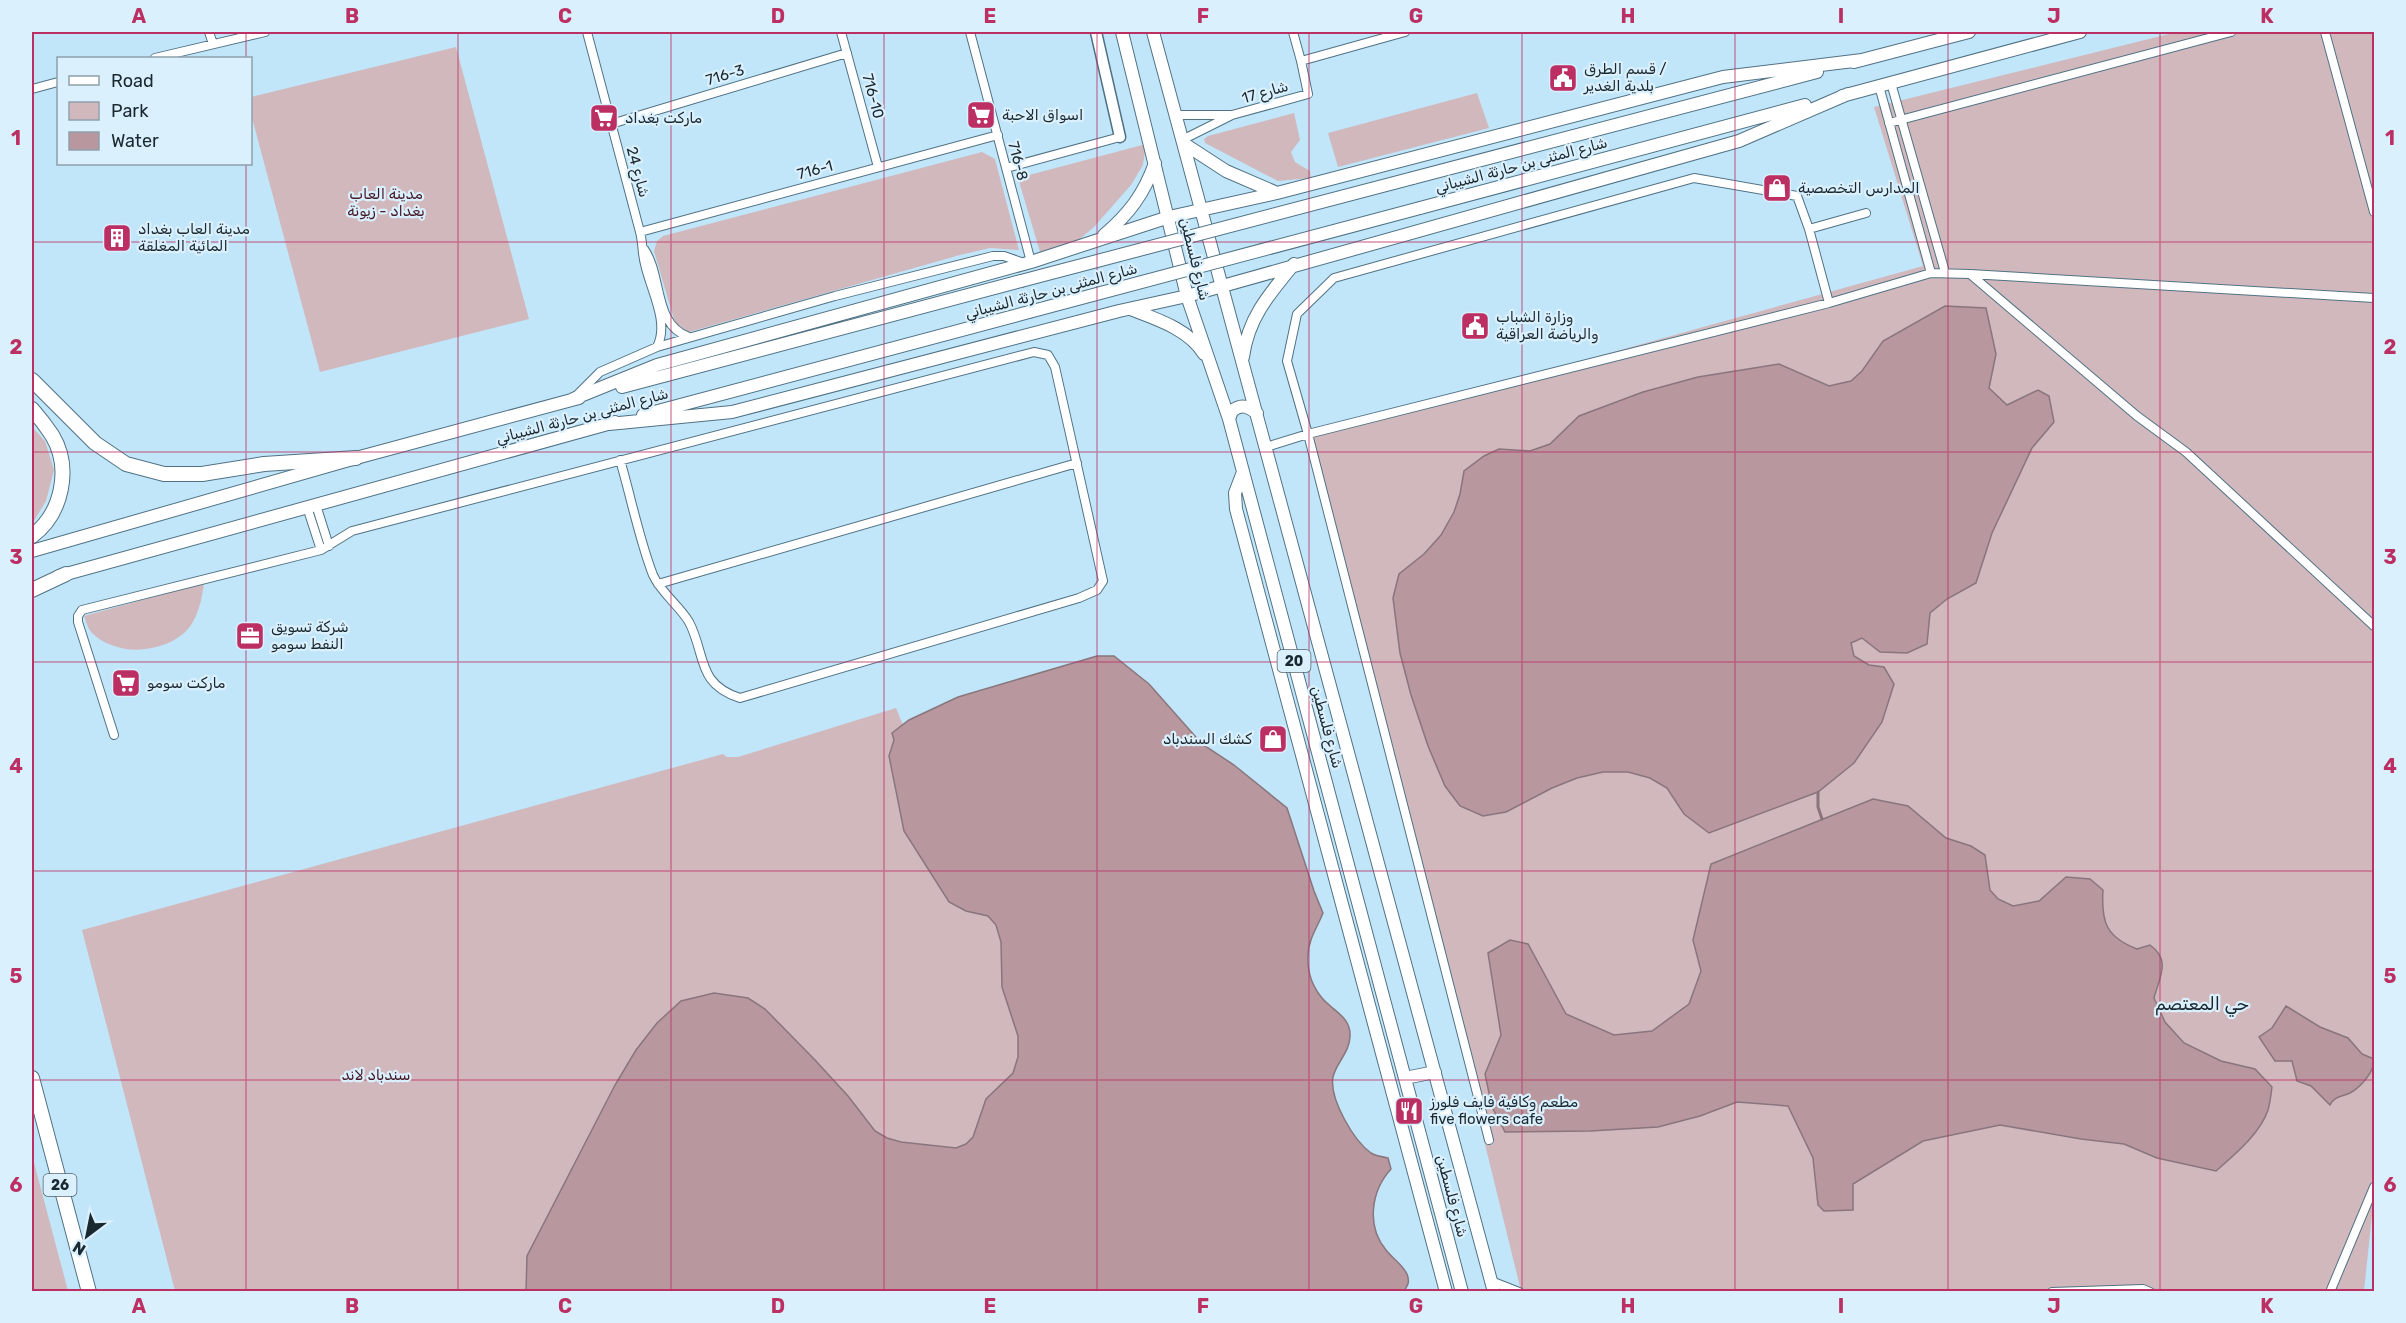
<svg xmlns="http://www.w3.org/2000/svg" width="2406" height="1323" viewBox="0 0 2406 1323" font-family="Rubik,Vazirmatn,sans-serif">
  <rect width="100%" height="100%" fill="#c1e6fa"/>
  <path fill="#d1b8bd" d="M2177,32H2374V1196L2364,1291H1521L1311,436L1923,266L1874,107Z
    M456,47L529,319L320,372L251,114V97Z
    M1477,93L1489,128L1338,167L1328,133Z
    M1294,113L1300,140L1291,152L1295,162L1310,171L1311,178L1278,181L1205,143L1204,139L1208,136Z
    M1146,144L1143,165L1131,185L1094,227L1075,243L1040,252L1018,178Z
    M982,152L995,159L1019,250L990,248L960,255L689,332L675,323L654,251L657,241L663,236Z
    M32,427L45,441L54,470L46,501L32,524Z
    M204,583C202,600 197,623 183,634C158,654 116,656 92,633C88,629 86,621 84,616Z
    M896,708L903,725L894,740L889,756L904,831L949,902L966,911L988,916L996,925L1001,942L1002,987L1018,1036V1057L1013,1073L982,1108L979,1125L973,1137L966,1144L956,1148L901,1142L887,1138L875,1131L848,1096L765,1009L748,998L714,993L636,1050L615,1085L527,1256L526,1291H175L82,930L723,754L727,757H738Z
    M32,1155L68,1291H32Z"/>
  <path fill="#b8979e" stroke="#89767d" stroke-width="1.5" d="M1945,306L1986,308L1996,354L1989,388L2007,405L2038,390L2049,396L2054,422L2032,448L1992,533L1976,583L1947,599L1930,613L1927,644L1907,653L1880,652L1862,638L1851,643L1854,656L1869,665L1884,667L1894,684L1882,722L1854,763L1818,792L1709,833L1684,814L1667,788L1650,778L1628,772H1603L1577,778L1552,788L1506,812L1483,816L1460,806L1445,786L1428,746L1411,695L1400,653L1393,598L1399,574L1424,554L1441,535L1454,512L1460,494L1464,471L1484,456L1499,449L1530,451L1550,444L1579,416L1643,392L1698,377L1779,364L1829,386L1851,381L1862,371L1883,341Z
    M1097,656H1114L1149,684L1202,744L1234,765L1287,808L1314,891L1323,913C1318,926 1308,940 1308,955C1307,971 1312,986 1322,998C1333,1011 1351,1017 1350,1036C1350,1052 1336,1063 1333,1077C1329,1099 1354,1141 1371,1153C1376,1156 1382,1157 1388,1158L1391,1169C1371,1191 1366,1226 1386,1250C1393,1259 1402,1264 1407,1274C1410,1282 1408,1285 1404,1291H526L527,1256L615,1085L636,1050L657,1023L681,1001L714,993L748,998L765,1009L815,1060L848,1096L875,1131L887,1138L901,1142L956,1148L966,1144L973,1137L986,1099L1013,1073L1018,1057V1036L1002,987L1001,942L996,925L988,916L966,911L949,902L904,831L889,756L894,740L892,733L909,720L958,697Z
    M1873,799L1908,806L1946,838L1971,846L1985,855L1990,890L1998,899L2013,906L2039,901L2066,877L2090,879L2103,890C2101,922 2106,937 2137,949L2150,945C2171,960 2160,976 2154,998L2165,1022L2184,1043L2221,1061L2255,1069L2272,1087C2271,1095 2270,1103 2268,1110C2260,1134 2234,1155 2216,1171L2157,1158L2124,1144L2081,1139L2000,1125L1923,1141L1853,1184V1210L1824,1211L1818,1205L1813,1158L1788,1106L1737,1102L1700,1116L1658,1127L1590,1131L1505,1132L1492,1107L1485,1074L1501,1035L1488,953L1510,940L1528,944L1566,1014L1614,1035L1652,1031L1689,1004L1701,971L1693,940L1711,864Z
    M2286,1006L2320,1027L2348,1038L2362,1054L2374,1059C2375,1071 2361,1087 2350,1093C2341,1097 2335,1096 2330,1105L2311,1086L2297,1081L2292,1061H2275L2259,1037L2272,1028Z"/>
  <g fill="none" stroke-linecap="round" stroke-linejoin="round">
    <path stroke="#89767d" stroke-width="3" d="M1818,792V807L1822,819"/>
    <g stroke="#517284" stroke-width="10">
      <path id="street" d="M209,32L213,44
        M587,32L640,232C643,243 642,254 645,264C650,289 670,322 657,347
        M841,32L878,167
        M970,32L1031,262
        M1293,32L1301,61
        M2325,32L2374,212
        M155,58L265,32
        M1891,83L1945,272
        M1879,86L1931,273
        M32,89L58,82
        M1175,115H1230
        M1889,123L2231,32
        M611,124L847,53
        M1182,140L1232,115L1308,94L1301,61L1405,32
        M1006,168L1120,137
        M1809,229L1829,303
        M640,232L998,135
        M644,249C663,276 653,325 689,337
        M1970,274L2374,298
        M576,396L600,372L657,347L835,296L993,256H1004L1024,263
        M1266,447L1308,434L1829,303L1931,273L1970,274L2137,416L2186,452L2374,626
        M316,505L329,546
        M307,507L321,550
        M658,584L1077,463
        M114,735L78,622V616L82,610L321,550L352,531L1034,352L1048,355L1055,367L1103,581L1097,590L1079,598L740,698C696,684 706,654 689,622C679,605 661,593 653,575C639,539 631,497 620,460
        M1489,1140L1308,434L1287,361L1297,314L1334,278L1694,178L1797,196L1809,229L1866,213
        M1491,1281L1519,1292
        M2052,1292L2143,1289L2150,1292
        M2330,1292L2374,1187"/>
    </g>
    <g stroke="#517284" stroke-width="13">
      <path id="secondary" d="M1096,32L1120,137"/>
    </g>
    <g stroke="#517284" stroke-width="14">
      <path id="primary" d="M1122,32L1187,296L1229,419L1462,1292
        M1153,32L1494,1292
        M1854,62L1969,32
        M1842,96L2080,32
        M1183,143L1226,171L1277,193
        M1413,178L1817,72
        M1420,208L1805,105
        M1104,235C1129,214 1144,194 1155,163
        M1130,309C1156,319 1189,329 1204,354
        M1243,357C1248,318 1270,293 1294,264
        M622,387L1021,281
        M573,399L657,365L1031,262L1169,217L1277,193L1723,77L1862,60
        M643,415L1029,312
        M1229,419L1232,411C1242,403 1248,407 1257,413
        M609,424L732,412L1119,311L1187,296L1739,141L1848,94
        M1243,472L1235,493L1236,509L1446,1292
        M32,551L356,458L579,398
        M59,576L615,422
        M1405,1078L1435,1072"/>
    </g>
    <g stroke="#517284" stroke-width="16">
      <path id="highway" d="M32,380L95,443L126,464L164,474H202L264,464L356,458
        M32,409C39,417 46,426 52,435C72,468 62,514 32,536
        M32,590L66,574
        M32,1078L89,1292"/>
    </g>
    <use href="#street" stroke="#fff" stroke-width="8"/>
    <use href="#secondary" stroke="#fff" stroke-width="10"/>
    <use href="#primary" stroke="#fff" stroke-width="12"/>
    <use href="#highway" stroke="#fff" stroke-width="14"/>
    <g stroke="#517284" stroke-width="14" stroke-linecap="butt">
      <path id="primary-bridge" d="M1021,281L1413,178
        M1029,312L1420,208"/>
    </g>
    <use href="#primary-bridge" stroke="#fff" stroke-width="12"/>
  </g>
  <path fill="none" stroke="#bc2f63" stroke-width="1.5" stroke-opacity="0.55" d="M246,32V58M458,32V1292M671,32V1292M884,32V1292M1097,32V1292M1309,32V1292M1522,32V1292M1735,32V1292M1948,32V1292M2160,32V1292M246,164V1292M32,242H2374M32,452H2374M32,662H2374M32,871H2374M32,1080H2374"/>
  <defs>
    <g id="civic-square" transform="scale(1.5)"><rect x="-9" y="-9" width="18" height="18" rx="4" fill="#bc2f63" stroke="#dbf0fd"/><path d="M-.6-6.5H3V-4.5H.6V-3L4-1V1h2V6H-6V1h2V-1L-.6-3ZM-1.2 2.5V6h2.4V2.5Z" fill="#fff"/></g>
    <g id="supermarket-square" transform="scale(1.5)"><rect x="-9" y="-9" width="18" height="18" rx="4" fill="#bc2f63" stroke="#dbf0fd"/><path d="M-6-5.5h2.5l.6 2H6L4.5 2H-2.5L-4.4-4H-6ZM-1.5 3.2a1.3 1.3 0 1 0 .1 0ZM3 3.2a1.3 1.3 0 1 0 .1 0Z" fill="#fff"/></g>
    <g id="shop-square" transform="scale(1.5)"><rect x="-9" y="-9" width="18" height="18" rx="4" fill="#bc2f63" stroke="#dbf0fd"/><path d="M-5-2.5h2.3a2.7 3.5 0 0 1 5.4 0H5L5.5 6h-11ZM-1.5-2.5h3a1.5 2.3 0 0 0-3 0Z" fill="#fff"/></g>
    <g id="building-square" transform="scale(1.5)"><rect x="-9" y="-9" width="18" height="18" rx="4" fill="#bc2f63" stroke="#dbf0fd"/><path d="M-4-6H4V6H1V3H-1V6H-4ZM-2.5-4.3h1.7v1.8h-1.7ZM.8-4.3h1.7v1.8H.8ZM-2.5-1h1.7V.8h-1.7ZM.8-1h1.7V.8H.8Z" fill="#fff"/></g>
    <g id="office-square" transform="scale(1.5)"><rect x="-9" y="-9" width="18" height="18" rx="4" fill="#bc2f63" stroke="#dbf0fd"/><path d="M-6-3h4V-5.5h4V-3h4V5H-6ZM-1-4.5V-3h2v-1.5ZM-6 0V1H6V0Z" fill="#fff"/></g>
    <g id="restaurant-square" transform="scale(1.5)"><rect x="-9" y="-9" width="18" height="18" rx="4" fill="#bc2f63" stroke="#dbf0fd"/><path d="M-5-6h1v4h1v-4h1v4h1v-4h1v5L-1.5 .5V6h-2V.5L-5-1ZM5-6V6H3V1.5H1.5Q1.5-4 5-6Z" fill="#fff"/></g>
  </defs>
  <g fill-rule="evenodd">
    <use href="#civic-square" x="1563" y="78"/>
    <use href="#supermarket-square" x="981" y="115"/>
    <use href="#supermarket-square" x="604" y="118"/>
    <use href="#shop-square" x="1777" y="188"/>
    <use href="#building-square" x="117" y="238"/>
    <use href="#civic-square" x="1475" y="326"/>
    <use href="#office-square" x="250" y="636"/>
    <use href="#supermarket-square" x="126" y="683"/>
    <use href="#shop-square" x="1273" y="739"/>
    <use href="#restaurant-square" x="1409" y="1111"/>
  </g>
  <g text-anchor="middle" stroke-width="4.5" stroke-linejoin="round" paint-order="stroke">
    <g fill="#dbf0fd" stroke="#54646e" stroke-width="1.5">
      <rect x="1277.5" y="650" width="33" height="22" rx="4.5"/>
      <rect x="43.5" y="1174" width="33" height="22" rx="4.5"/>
    </g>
    <g font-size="14" font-weight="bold" fill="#1a2830">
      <text x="1294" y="666">20</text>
      <text x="60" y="1190">26</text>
    </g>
    <g font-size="15" fill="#1a2830" stroke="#dbf0fd" text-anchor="start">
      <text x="1584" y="74">قسم الطرق /<tspan x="1584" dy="17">بلدية الغدير</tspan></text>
      <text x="1002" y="120">اسواق الاحبة</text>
      <text x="625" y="123">ماركت بغداد</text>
      <text x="1798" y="193">المدارس التخصصية</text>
      <text x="138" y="234">مدينة العاب بغداد<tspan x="138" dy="17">المائية المغلقة</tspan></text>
      <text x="1496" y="322">وزارة الشباب<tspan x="1496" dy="17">والرياضة العراقية</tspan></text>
      <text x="271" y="632">شركة تسويق<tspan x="271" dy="17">النفط سومو</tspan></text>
      <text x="147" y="688">ماركت سومو</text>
      <text x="1252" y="744" text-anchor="end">كشك السندباد</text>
      <text x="1430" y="1107">مطعم وكافية فايف فلورز<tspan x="1430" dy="17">five flowers cafe</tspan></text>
    </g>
    <g font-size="15" fill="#1a2830" stroke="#dbf0fd">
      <text transform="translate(725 75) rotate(-17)" y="5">716-3</text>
      <text transform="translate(1265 92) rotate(-16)" y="5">شارع 17</text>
      <text transform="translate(873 96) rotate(75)" y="5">716-10</text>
      <text transform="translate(1018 161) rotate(75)" y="5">716-8</text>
      <text transform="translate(1521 165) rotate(-15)" y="5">شارع المثنى بن حارثة الشيباني</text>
      <text transform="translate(815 170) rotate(-15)" y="5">716-1</text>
      <text transform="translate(638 172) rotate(75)" y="5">شارع 24</text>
      <text transform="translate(1195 259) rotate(76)" y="5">شارع فلسطين</text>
      <text transform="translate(1051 291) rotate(-15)" y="5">شارع المثنى بن حارثة الشيباني</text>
      <text transform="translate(582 416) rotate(-15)" y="5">شارع المثنى بن حارثة الشيباني</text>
      <text transform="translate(1327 727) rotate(75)" y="5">شارع فلسطين</text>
      <text transform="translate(1452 1196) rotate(75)" y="5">شارع فلسطين</text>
    </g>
    <g font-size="15" fill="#451826" stroke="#dbf0fd">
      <text x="386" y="199">مدينة العاب<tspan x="386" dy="17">بغداد - زيونة</tspan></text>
      <text x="376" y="1080">سندباد لاند</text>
    </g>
    <g font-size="18" fill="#1a2830" stroke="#dbf0fd">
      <text x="2202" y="1010">حي المعتصم</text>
    </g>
  </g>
  <rect width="2406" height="1323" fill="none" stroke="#dbf0fd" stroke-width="66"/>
  <rect x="57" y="57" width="195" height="108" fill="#dbf0fd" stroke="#8ea0ab" stroke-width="1.5"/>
  <rect x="69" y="76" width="30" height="9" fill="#ffffff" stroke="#8ea0ab" stroke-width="1.5"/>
  <text x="111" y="87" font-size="18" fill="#1a2830">Road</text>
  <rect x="69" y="102" width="30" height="18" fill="#d1b8bd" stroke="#8ea0ab" stroke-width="1.5"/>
  <text x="111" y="117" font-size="18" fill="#1a2830">Park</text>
  <rect x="69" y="132" width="30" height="18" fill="#b8979e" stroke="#8ea0ab" stroke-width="1.5"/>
  <text x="111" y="147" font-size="18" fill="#1a2830">Water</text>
  <g transform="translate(87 1236) rotate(212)" stroke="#dbf0fd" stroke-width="4.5" paint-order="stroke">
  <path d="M0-4.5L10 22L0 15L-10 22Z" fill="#1a2830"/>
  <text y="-9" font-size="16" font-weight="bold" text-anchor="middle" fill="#1a2830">N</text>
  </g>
  <rect x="33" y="33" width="2340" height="1257" fill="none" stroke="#bc2f63" stroke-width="2"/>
  <g font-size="20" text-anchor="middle" font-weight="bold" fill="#bc2f63">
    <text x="139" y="23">A</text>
    <text x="352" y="23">B</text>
    <text x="565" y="23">C</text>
    <text x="778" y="23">D</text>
    <text x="990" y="23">E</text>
    <text x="1203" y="23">F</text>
    <text x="1416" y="23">G</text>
    <text x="1628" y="23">H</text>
    <text x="1841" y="23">I</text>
    <text x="2054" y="23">J</text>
    <text x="2267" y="23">K</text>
    <text x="16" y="145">1</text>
    <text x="2390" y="145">1</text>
    <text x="16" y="354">2</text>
    <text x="2390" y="354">2</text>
    <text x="16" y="564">3</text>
    <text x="2390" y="564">3</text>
    <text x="16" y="773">4</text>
    <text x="2390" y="773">4</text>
    <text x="16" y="983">5</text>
    <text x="2390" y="983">5</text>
    <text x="16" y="1192">6</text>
    <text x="2390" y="1192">6</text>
    <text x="139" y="1313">A</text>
    <text x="352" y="1313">B</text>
    <text x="565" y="1313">C</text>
    <text x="778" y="1313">D</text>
    <text x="990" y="1313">E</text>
    <text x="1203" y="1313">F</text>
    <text x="1416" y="1313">G</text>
    <text x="1628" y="1313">H</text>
    <text x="1841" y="1313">I</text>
    <text x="2054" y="1313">J</text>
    <text x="2267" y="1313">K</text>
  </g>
</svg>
